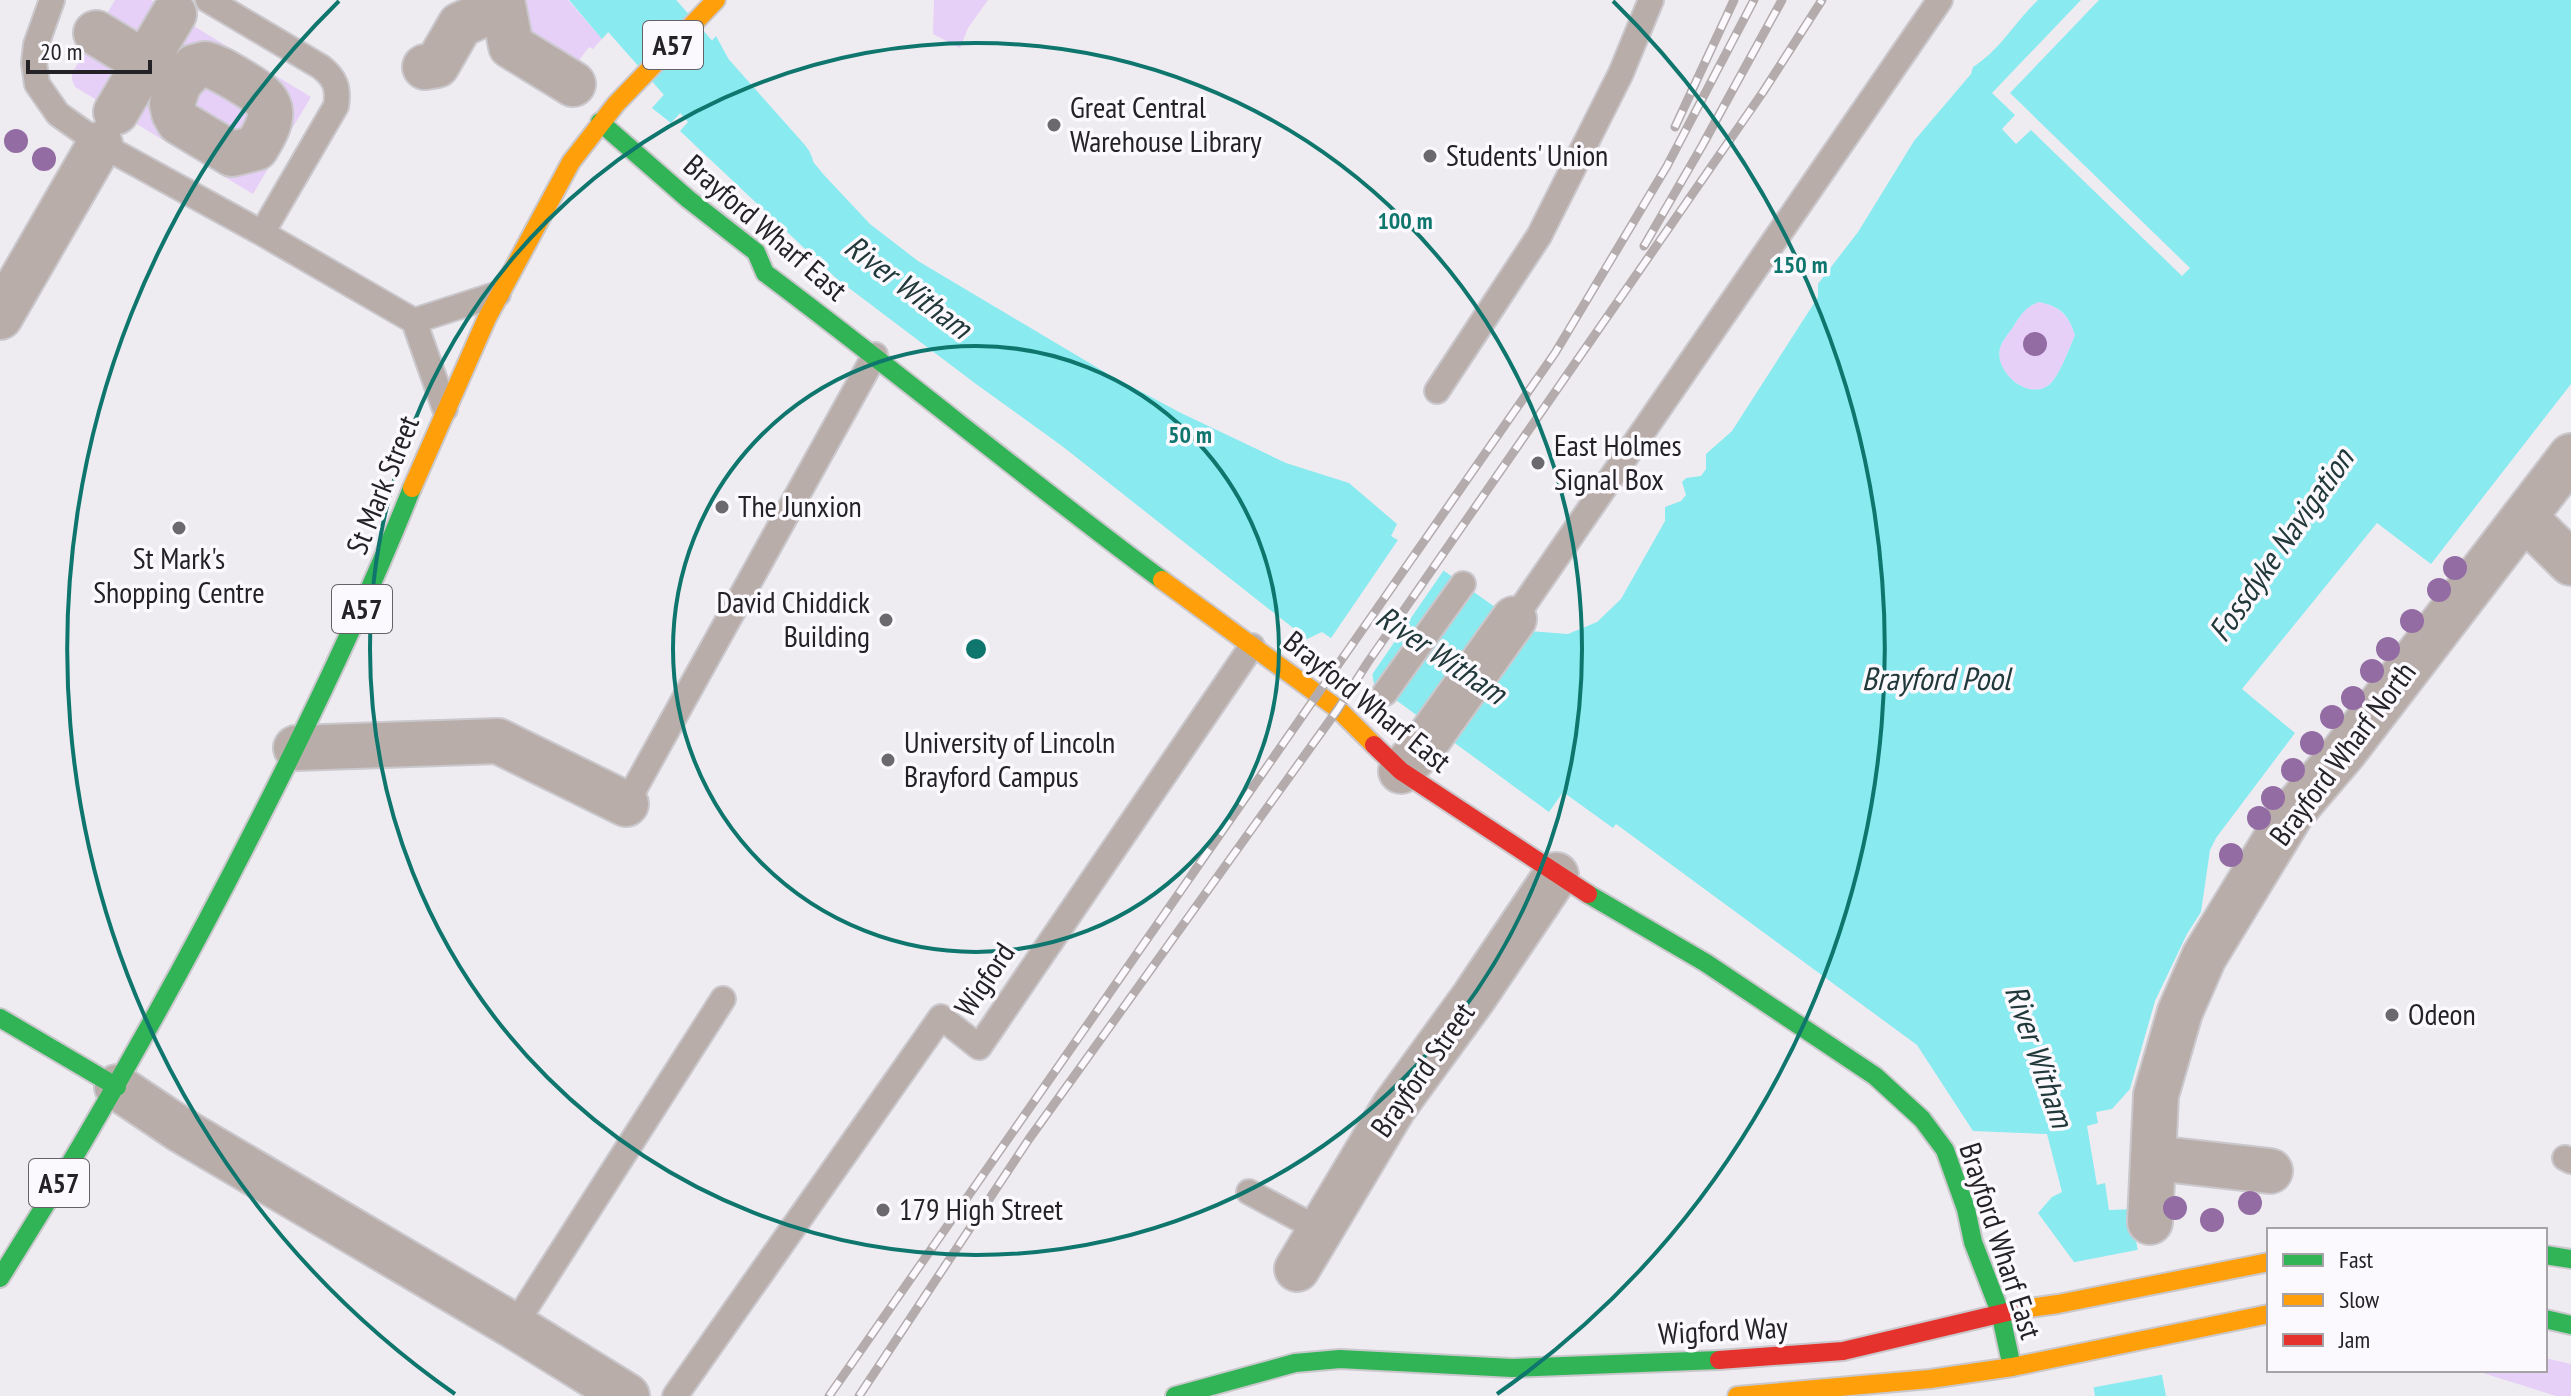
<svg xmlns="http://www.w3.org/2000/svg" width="2571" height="1396" viewBox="0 0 2571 1396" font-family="'PT Sans Narrow',sans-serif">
  <rect width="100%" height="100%" fill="#efecf1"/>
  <path fill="#e7d0f8" d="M115,0H151L311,97L253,194L75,87L72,80V73Z
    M517,0H568L602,39L593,49L589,47L577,63L524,31Z
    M934,0H988L968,28L960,48L933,34Z
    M2039,302C2060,307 2068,314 2075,335C2070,347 2059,377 2049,385C2028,401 1994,372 2000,348C2002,341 2008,334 2013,327C2021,315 2025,307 2039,302Z
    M2545,1358L2571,1364V1396H2556L2473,1370H2545Z"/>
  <path fill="#89eaf0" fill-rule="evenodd" d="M569,0H637L602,39Z
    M2038,0H2571V384L2431,564L2377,523L2242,689L2295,733L2216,838L2210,850L2201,912L2187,934L2155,1001L2130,1089L2112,1109L2096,1112L2098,1123L2087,1126L2097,1185L2105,1183L2109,1210L2134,1209L2132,1220L2166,1396H2095L2074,1262L2038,1213L2052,1197L2062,1192L2047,1134L1973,1131L1917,1045L1616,824L1613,828L1563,792L1549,812L1374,684L1372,672L1375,668L1322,632L1307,639L1062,446L976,384L837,279L680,131L736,69L824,175L870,224L918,261L1108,374L1181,413L1286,463L1349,483L1397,524L1391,536L1416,551L1529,631L1568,634L1597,622L1621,599L1665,521V507L1681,501L1686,495L1682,482L1686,478L1701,476L1706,469V454L1732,431L1818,297V284L1858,232L1914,141L1971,74L1973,67C2000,50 2015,22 2038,0ZM2039,302C2061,307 2068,314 2075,335C2070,347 2059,377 2049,385C2028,401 1994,372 2000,348C2002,341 2008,334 2013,327C2021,315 2025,307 2039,302Z
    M716,36L729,60L671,123L652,108Z"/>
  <path fill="#efecf1" d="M2081,0H2099L2010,93L2190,268L2182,276L2031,130L2016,144L2002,129L2015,115L1992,93Z
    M1400,537L1446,567L1369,679L1370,669L1329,641Z
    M2142,1249L2166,1374L2090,1388L2070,1263Z"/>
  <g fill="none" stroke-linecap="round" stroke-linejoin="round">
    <path stroke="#89eaf0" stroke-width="72" d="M628,0L778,169"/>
    <g stroke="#cac8cc" stroke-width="28">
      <path id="lane" d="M52,0L36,45L34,63L37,84L58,114L100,144L262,233L414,321L445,409
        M208,0L321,67C335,78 339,88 336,106L262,233
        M414,321L498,294
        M1437,391L1539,236L1621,73L1651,0
        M1514,619L1940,0
        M1385,693L1463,584
        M626,804L875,355
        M2565,1158L2571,1161
        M1249,1192L1320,1230
        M514,1326L723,999
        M675,1396L941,1017L979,1047L1252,646"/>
    </g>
    <g stroke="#cac8cc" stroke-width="48">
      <path id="street" d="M502,0L511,46L573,84
        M96,33L170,78
        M205,64C218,67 228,74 240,81C276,102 278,112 256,148L232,154L179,122L174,113L172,104L179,83L194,67Z
        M425,67L437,65L460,25L503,5
        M116,112L174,14
        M0,317L100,144
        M2524,517L2571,563
        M296,748L498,741L626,804
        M1401,771L1422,748L1514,619
        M117,1087L181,1130L514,1326L627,1396
        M2154,1158L2270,1171
        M2150,1222L2156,1095L2180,1012L2204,957L2291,814L2344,752L2571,456
        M1297,1269L1394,1107L1474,997L1556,875"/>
    </g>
    <g stroke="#cac8cc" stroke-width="22">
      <path id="fast" d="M600,122L688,199L756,252L765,273C899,373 1027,480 1162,580
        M1588,894L1706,963L1875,1076L1922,1119L1945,1150L1966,1209L1973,1242L2000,1312L2012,1367
        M0,1018L117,1087
        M2545,1255L2571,1259
        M0,1278C94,1129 180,976 260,818C315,710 367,601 412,488
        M2545,1319L2571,1325
        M1175,1396L1295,1363L1340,1359L1512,1368L1719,1360"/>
    </g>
    <g stroke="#cac8cc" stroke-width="22">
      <path id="slow" d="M412,488L487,318L571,162L616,104L716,0
        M1162,580L1338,709L1374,745
        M2016,1310L2058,1304L2269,1262
        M1737,1396L1930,1379L2012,1367L2269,1314"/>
    </g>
    <g stroke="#cac8cc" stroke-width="22">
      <path id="jam" d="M1374,745L1401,771L1588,894
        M1719,1360L1843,1351L2016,1310"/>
    </g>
    <use href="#lane" stroke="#b9adaa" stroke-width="24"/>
    <use href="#street" stroke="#b9adaa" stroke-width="44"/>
    <use href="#fast" stroke="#30b455" stroke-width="18"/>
    <use href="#slow" stroke="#ff9f0a" stroke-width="18"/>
    <use href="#jam" stroke="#e5322d" stroke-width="18"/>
    <g stroke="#b3abac" stroke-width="9">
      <path id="rail" d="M1675,127L1734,0
        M1644,246L1702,146L1782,0
        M829,1396L1555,353L1667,166L1754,0
        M859,1396L1029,1139L1338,709L1368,662L1763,92L1822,0"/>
    </g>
    <use href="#rail" stroke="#fcf9fe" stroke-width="6" stroke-dasharray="18" stroke-linecap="butt"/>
  </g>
  <g fill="#936ca4">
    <circle cx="16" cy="141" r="12"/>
    <circle cx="44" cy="159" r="12"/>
    <circle cx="2035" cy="344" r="12"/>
    <circle cx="2455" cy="568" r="12"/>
    <circle cx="2439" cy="590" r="12"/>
    <circle cx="2412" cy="621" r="12"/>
    <circle cx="2388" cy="649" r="12"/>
    <circle cx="2372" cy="671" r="12"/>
    <circle cx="2353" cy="698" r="12"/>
    <circle cx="2332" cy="717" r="12"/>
    <circle cx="2312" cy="743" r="12"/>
    <circle cx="2293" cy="770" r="12"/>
    <circle cx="2273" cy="798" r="12"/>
    <circle cx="2259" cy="818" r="12"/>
    <circle cx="2231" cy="855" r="12"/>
    <circle cx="2250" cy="1203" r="12"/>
    <circle cx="2175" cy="1208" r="12"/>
    <circle cx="2212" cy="1220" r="12"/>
  </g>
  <g fill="none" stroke="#0f766e" stroke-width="4">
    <circle cx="976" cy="649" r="303"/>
    <circle cx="976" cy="649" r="606"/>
    <path d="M455 1394A909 909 0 0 1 339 1M1613 1A909 909 0 0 1 1497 1394"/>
  </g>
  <g fill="#6b696d" stroke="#fcf9fe" stroke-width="3">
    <circle cx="1054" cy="125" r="8"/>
    <circle cx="1430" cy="156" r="8"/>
    <circle cx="1538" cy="463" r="8"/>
    <circle cx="722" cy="507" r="8"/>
    <circle cx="179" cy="528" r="8"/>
    <circle cx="886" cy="620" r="8"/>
    <circle cx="888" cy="760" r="8"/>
    <circle cx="2392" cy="1015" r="8"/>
    <circle cx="883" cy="1210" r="8"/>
  </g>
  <g text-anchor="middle" stroke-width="7" stroke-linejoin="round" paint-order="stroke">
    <g fill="#fcf9fe" stroke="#656267" stroke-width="2">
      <rect x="643" y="21" width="60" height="48" rx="6"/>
      <rect x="332" y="585" width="60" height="48" rx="6"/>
      <rect x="29" y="1159" width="60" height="48" rx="6"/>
    </g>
    <g font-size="28" font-weight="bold" fill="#242226">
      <text x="673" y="55">A57</text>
      <text x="362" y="619">A57</text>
      <text x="59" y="1193">A57</text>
    </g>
    <g font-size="30" fill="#242226" stroke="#fcf9fe" text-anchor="start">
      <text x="1070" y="118">Great Central<tspan x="1070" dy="34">Warehouse Library</tspan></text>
      <text x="1446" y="166">Students' Union</text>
      <text x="1554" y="456">East Holmes<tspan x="1554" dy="34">Signal Box</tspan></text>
      <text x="738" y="517">The Junxion</text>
      <text x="179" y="569" text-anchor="middle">St Mark's<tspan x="179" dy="34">Shopping Centre</tspan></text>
      <text x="870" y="613" text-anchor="end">David Chiddick<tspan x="870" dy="34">Building</tspan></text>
      <text x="904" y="753">University of Lincoln<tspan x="904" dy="34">Brayford Campus</tspan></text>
      <text x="2408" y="1025">Odeon</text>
      <text x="899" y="1220">179 High Street</text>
    </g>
    <g font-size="30" fill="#242226" stroke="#fcf9fe">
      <text transform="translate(765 228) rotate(41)" y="10">Brayford Wharf East</text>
      <text transform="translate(383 485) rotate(-68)" y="10">St Mark Street</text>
      <text transform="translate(1367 702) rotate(39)" y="10">Brayford Wharf East</text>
      <text transform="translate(2343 754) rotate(-53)" y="10">Brayford Wharf North</text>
      <text transform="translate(985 980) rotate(-56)" y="10">Wigford</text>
      <text transform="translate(1423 1070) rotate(-55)" y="10">Brayford Street</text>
      <text transform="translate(2000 1241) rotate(72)" y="10">Brayford Wharf East</text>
      <text transform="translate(1723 1331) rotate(-3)" y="10">Wigford Way</text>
    </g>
    <g font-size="32" font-style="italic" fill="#21393a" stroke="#fcf9fe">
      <text transform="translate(908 287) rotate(37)" y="11">River Witham</text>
      <text transform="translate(2281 545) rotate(-55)" y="11">Fossdyke Navigation</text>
      <text transform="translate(1441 655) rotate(34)" y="11">River Witham</text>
      <text x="1936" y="690">Brayford Pool</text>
      <text transform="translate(2039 1056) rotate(71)" y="11">River Witham</text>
    </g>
  </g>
  <circle cx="976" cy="649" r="12" fill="#0f766e" stroke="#fcf9fe" stroke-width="4"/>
  <g font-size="24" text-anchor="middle" font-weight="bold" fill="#0f766e" stroke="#fcf9fe" stroke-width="7" stroke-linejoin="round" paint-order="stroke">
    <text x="1405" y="229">100 m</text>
    <text x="1800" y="273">150 m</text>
    <text x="1190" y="443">50 m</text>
  </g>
  <rect x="2267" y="1228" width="280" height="144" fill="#fcf9fe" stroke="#a6a3a8" stroke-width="2"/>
  <rect x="2283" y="1254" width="40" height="12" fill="#30b455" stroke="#a6a3a8" stroke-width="2"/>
  <text x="2339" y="1268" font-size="24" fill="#242226">Fast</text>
  <rect x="2283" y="1294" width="40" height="12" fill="#ff9f0a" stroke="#a6a3a8" stroke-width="2"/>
  <text x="2339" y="1308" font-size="24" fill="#242226">Slow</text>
  <rect x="2283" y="1334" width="40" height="12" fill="#e5322d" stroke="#a6a3a8" stroke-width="2"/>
  <text x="2339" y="1348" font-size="24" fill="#242226">Jam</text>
  <path d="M28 60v12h122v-12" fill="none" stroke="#242226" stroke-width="4"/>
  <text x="40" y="60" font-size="24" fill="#242226" stroke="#fcf9fe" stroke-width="6" paint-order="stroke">20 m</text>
</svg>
